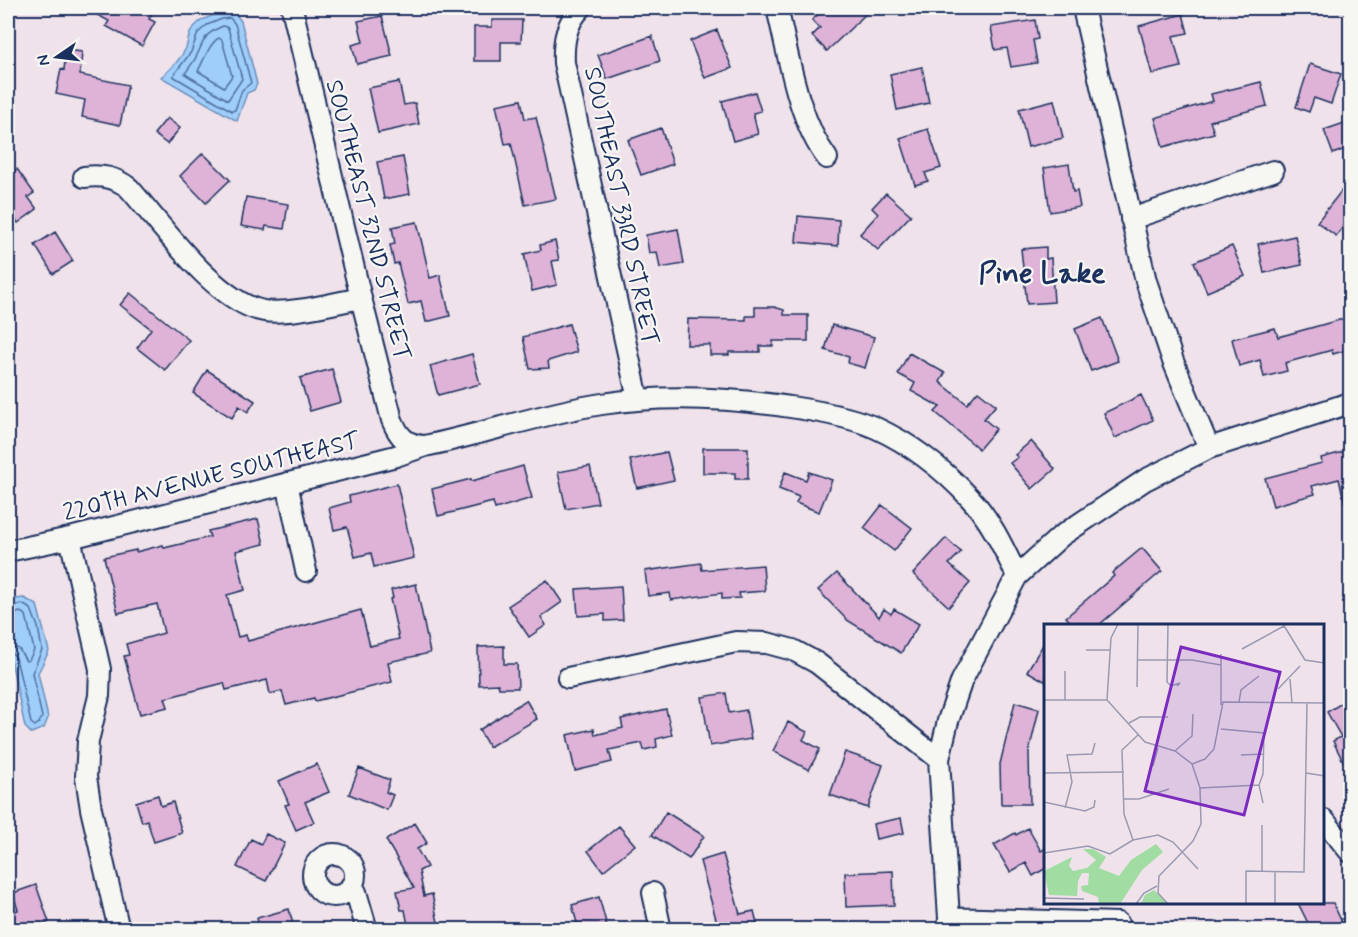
<svg xmlns="http://www.w3.org/2000/svg" width="1358" height="937" viewBox="0 0 1358 937" font-family="Mynerve,sans-serif">
  <rect width="100%" height="100%" fill="#efe2ea"/>
  <filter id="ink" filterUnits="userSpaceOnUse"><feTurbulence type="fractalNoise" baseFrequency=".0167" numOctaves="2"/><feDisplacementMap in="SourceGraphic" scale="12" xChannelSelector="R" yChannelSelector="G"/><feConvolveMatrix kernelMatrix="1 2 1 2 8 2 1 2 1" color-interpolation-filters="sRGB"/></filter>
  <g filter="url(#ink)">
    <path fill="#9fcefb" stroke="#6a8ebc" stroke-width="1.5" d="M234,12L241,21L257,84L254,90L247,93L237,121L161,77C171,69 180,60 186,48C188,43 188,35 192,30C200,17 220,13 234,12Z
      M24,598L37,605L49,651L38,673L48,718L44,728L31,733L25,727L8,646V604L15,599Z"/>
    <g fill="none" stroke-linecap="round" stroke-linejoin="round">
      <path stroke="#506f9d" stroke-width="1.5" d="M230,18L235,24L251,83L242,90L235,110L232,111L173,76L191,52L198,33L207,25L222,19Z
        M223,26L228,28L242,79L228,100L185,74C189,67 195,61 198,53C206,36 205,34 223,26Z
        M219,38L222,40L232,76L224,87L198,71C203,62 210,42 219,38Z
        M8,608L22,604L31,609L38,627L42,650L32,673L42,717L39,723L35,726L31,723L16,658L13,654L8,653
        M8,616L20,612L26,615L34,650L29,660L26,661L19,649L8,645"/>
    </g>
    <path fill="#deb3d7" stroke="#1b2f5e" stroke-width="1.5" d="M84,8H155L149,19L155,22L142,46L106,26L109,21Z
      M825,8H872L827,51L812,36L820,28L812,20Z
      M1183,14L1188,33L1173,36L1181,67L1152,74L1139,26Z
      M382,16L392,56L357,64L352,45L363,42L358,21Z
      M492,20H522L521,42H501V61H474V27H492Z
      M1035,20L1038,39L1033,40L1037,63L1011,67L1007,48L995,50L991,27Z
      M717,30L732,68L705,78L690,41Z
      M652,36L660,61L607,79L598,55Z
      M66,50L82,52L80,75L128,85L120,125L82,117L85,100L56,94L61,69L64,70Z
      M1310,64L1341,74L1331,104L1314,98L1309,112L1296,107Z
      M922,67L929,103L897,110L890,74Z
      M399,82L404,105L415,103L419,124L378,133L368,88Z
      M1261,82L1267,106L1210,121L1214,133L1163,147L1155,118L1213,101L1211,94Z
      M755,92L761,111L753,113L758,134L733,141L722,101Z
      M521,100L525,119L536,117L556,199L525,205L511,143L505,144L496,105Z
      M1054,100L1063,138L1028,147L1019,109Z
      M167,118L180,128L167,144L154,134Z
      M1350,121V147L1333,154L1324,130Z
      M661,128L673,164L641,175L628,140Z
      M928,129L941,168L925,173L928,181L915,185L900,138Z
      M203,153L230,180L206,203L180,176Z
      M403,157L410,194L384,199L377,162Z
      M1069,164L1073,192L1077,191L1080,207L1050,212L1044,168Z
      M17,169L34,193L28,197L37,209L18,223L8,209V176Z
      M1342,190L1350,196V218L1336,236L1317,222Z
      M886,193L911,215L878,250L860,234L878,214L872,208Z
      M246,197L288,204L284,229L266,226L265,230L241,226Z
      M798,216L839,220L838,246L796,242Z
      M417,222L430,278L440,275L450,316L426,322L421,301L408,304L398,263L394,264L390,245L395,244L392,227Z
      M678,229L684,264L660,268L657,252L649,253L646,235Z
      M55,232L73,261L53,274L35,245Z
      M1295,236L1302,265L1264,273L1258,244Z
      M555,241L559,260L552,261L557,285L532,291L524,254L541,250L540,245Z
      M1232,246L1245,276L1207,292L1194,262Z
      M1046,247V259L1051,258L1054,302L1027,304L1021,249Z
      M130,293L189,340L165,370L137,348L151,329L120,305Z
      M755,307H774L784,310V315H808V341H773V346H760V352H729V355H710V345H687L688,319L746,320V316H755Z
      M1102,318L1118,361L1091,371L1075,329Z
      M1343,319L1350,349L1333,354L1332,350L1285,363L1287,371L1264,377L1260,360L1239,366L1232,339L1275,328L1278,337Z
      M569,324L577,352L548,361L549,368L530,369L523,337Z
      M832,325L874,337L865,368L848,363L849,357L825,350Z
      M909,353L945,373L940,382L967,404L978,391L996,405L984,419L996,429L979,449L935,412L940,407L911,391L915,383L898,374Z
      M472,354L480,384L438,395L430,366Z
      M332,369L341,402L310,411L300,378Z
      M207,370L255,401L248,412L239,406L232,418L193,393Z
      M1141,395L1153,420L1115,438L1104,413Z
      M1031,441L1055,469L1032,489L1010,463L1018,457L1015,455Z
      M703,448H748V479H735V473H703Z
      M1350,450V503L1345,504L1339,479L1312,486L1315,494L1273,506L1265,478L1322,463L1321,458Z
      M667,452L674,480L637,488L630,460Z
      M523,466L532,498L495,509L493,502L438,516L432,489L471,479L472,481Z
      M590,466L598,503L566,509L558,472Z
      M785,472L806,480L809,472L832,480L819,512L796,503L799,497L779,489Z
      M397,484L414,558L374,567L371,553L355,557L347,527L334,530L329,508L350,502L349,496Z
      M882,505L912,528L894,551L864,528Z
      M258,519L264,544L236,551L245,590L227,595L238,637L246,635L248,641L361,610L370,646L399,639L390,599L393,598L391,590L416,584L430,653L388,662L392,682L315,701L314,698L286,705L282,691L270,694L267,680L226,690L224,683L165,698L168,707L140,714L124,656L129,655L126,644L164,633L157,604L118,613L104,557L136,550V552L163,545L164,548L210,537L208,531Z
      M946,538L961,552L949,564L970,583L949,607L913,574Z
      M1142,548L1162,571L1099,625H1073L1066,617L1114,576L1112,573Z
      M701,563L702,570L763,565L765,591L739,593L740,598L722,599V593L671,600L670,593L648,596L645,571Z
      M837,573L879,617L884,609L891,614L894,609L919,624L901,653L847,620L818,590Z
      M547,580L562,602L541,617L546,625L529,637L508,606Z
      M621,586L623,620L605,621V614L578,616L576,589Z
      M1046,640V682L1027,671Z
      M504,646V664H517L518,688H499L498,684L479,685L478,647Z
      M726,693L729,713L746,710L751,739L710,746L702,697Z
      M1350,698V775L1333,741L1341,737L1327,712Z
      M526,700L537,719L489,747L479,730Z
      M1015,702L1039,709L1029,752L1030,804H1001L1000,764Z
      M666,709L672,735L656,739L657,747L644,750L642,743L609,750L612,762L575,771L567,735L594,729L595,735L623,728L621,719Z
      M788,722L807,732L803,740L820,749L809,770L773,751Z
      M845,752L883,765L868,808L830,795Z
      M317,764L329,792L305,802L314,822L296,830L285,805L289,804L279,781Z
      M359,768L390,780L386,792L393,795L387,810L349,794Z
      M158,795L161,806L173,802L182,833L154,842L147,820L142,822L136,802Z
      M666,812L704,836L689,859L652,835Z
      M901,818L904,833L876,839L873,824Z
      M415,823L427,843L417,849L427,867L419,871L424,896L432,894L439,927L424,930H409L405,910H401L397,891L414,888L386,840Z
      M619,826L635,845L603,871L588,851Z
      M1028,828L1041,851L1046,848V868L1033,876L1026,863L1010,872L994,845L1015,833L1016,835Z
      M266,834L285,843L266,881L237,867L251,839L261,844Z
      M723,854L740,914L754,911L758,927L748,930H719L700,861Z
      M893,871L894,905L846,907L845,873Z
      M36,885L49,922L28,930H15L9,913L18,910L13,893Z
      M599,897L608,930H579L572,905Z
      M1298,903H1333L1345,929H1311Z
      M289,909L294,928L287,930H260L257,918Z"/>
    <g fill="none" stroke-linecap="round" stroke-linejoin="round">
      <g stroke="#1b2f5e" stroke-width="24">
        <path id="minor" d="M292,8L361,298L392,420C399,437 406,445 425,446C484,434 542,413 602,404C666,394 733,398 797,408C823,412 851,417 876,428C911,444 944,470 970,498C991,520 1004,549 1017,576
          M581,8C566,23 563,42 564,63L638,399
          M777,8C789,56 797,118 827,158
          M1083,8L1146,281L1173,361L1209,448
          M84,177C102,175 115,177 129,188C161,224 216,303 264,311C290,315 334,303 361,298
          M1131,219L1273,171
          M287,483L306,571
          M70,538L100,669L99,696L88,741L86,777L91,809L119,930
          M8,551L70,538L396,456L425,446
          M568,678L736,642L767,643L793,650L817,663L939,759
          M1324,820L1350,852
          M313 875a21 21 0 1 1 42 0a21 21 0 1 1-42 0Z
          M351,886L356,892L367,930
          M653,893L661,930
          M949,918L1118,923
          M948,930L949,918L939,759L948,721L962,680L1017,576L1061,536L1145,480L1209,448L1350,403"/>
      </g>
      <use href="#minor" stroke="#f6f6f2" stroke-width="20"/>
    </g>
  </g>
  <g text-anchor="middle" stroke-width="4.5" stroke-linejoin="round" paint-order="stroke">
    <g font-size="24" fill="#1b2f5e" stroke="#f6f6f2">
      <text transform="translate(622 206) rotate(78)" y="8">SOUTHEAST 33RD STREET</text>
      <text transform="translate(369 220) rotate(76)" y="8">SOUTHEAST 32ND STREET</text>
      <text transform="translate(211 476) rotate(-14)" y="8">220TH AVENUE SOUTHEAST</text>
    </g>
    <g font-size="30" font-weight="bold" fill="#1b2f5e" stroke="#f6f6f2">
      <text x="1042" y="282">Pine Lake</text>
    </g>
  </g>
  <g transform="translate(1044 624)">
    <rect width="280" height="280" fill="#efe2ea"/>
    <path d="M112,220L119,228L98,246L76,280H55L54,273L38,267L37,262L44,261L45,249H38L34,257L33,272L5,271L0,247L28,233L25,242L29,247L43,244L52,236L39,225H49L62,233L55,244L75,252L87,236ZM110,266L124,280H97L101,271Z" fill="#a1dca2"/>
    <path fill="none" stroke="#9a9ab2" stroke-width="1.5" d="M124,0L123,58L127,62L136,59L133,62M239,0L261,36L281,39M198,25L240,2M42,26H66M177,30V81M94,36H148L177,41M246,55L248,79M93,63L94,0M234,65L256,42M0,76H63L101,118L131,127L148,140L156,164L157,200L149,217L115,252L114,269L124,280M21,76V47M63,76L67,14L74,0M195,78L197,66L215,52M85,99L96,93H124M177,105L220,109L219,150L215,161L219,179M131,127L148,112L149,90M197,131L220,130M148,140L161,135L170,125L179,78L281,79M109,142L114,124M0,149L80,148M262,149L281,152M156,164L215,161M80,175H95L125,165M0,178L41,187L50,183L51,176M21,184L28,158L23,131L48,130L51,119M89,216L80,190L78,126L94,111M0,229L44,222L66,230L89,216L114,211L129,218L154,245M218,247V201M231,247V280M0,274L40,275M92,280L100,269L113,262M202,280V247L260,248L263,79"/>
    <path fill="#7b2cbf" fill-opacity="0.15" stroke="#7b2cbf" stroke-width="3" d="M137,23L236,48L200,191L101,167Z"/>
    <rect width="280" height="280" fill="none" stroke="#1b2f5e" stroke-width="3"/>
  </g>
  <rect width="1358" height="937" fill="none" stroke="#f6f6f2" stroke-width="30"/>
  <rect x="15" y="15" width="1328" height="907" fill="none" stroke="#1b2f5e" stroke-width="2" filter="url(#ink)"/>
  <g transform="translate(57 57) rotate(256)" stroke="#f6f6f2" stroke-width="4.5" paint-order="stroke">
  <path d="M0-4.5L10 22L0 15L-10 22Z" fill="#1b2f5e"/>
  <text y="-9" font-size="16" font-weight="bold" text-anchor="middle" fill="#1b2f5e">N</text>
  </g>
</svg>
